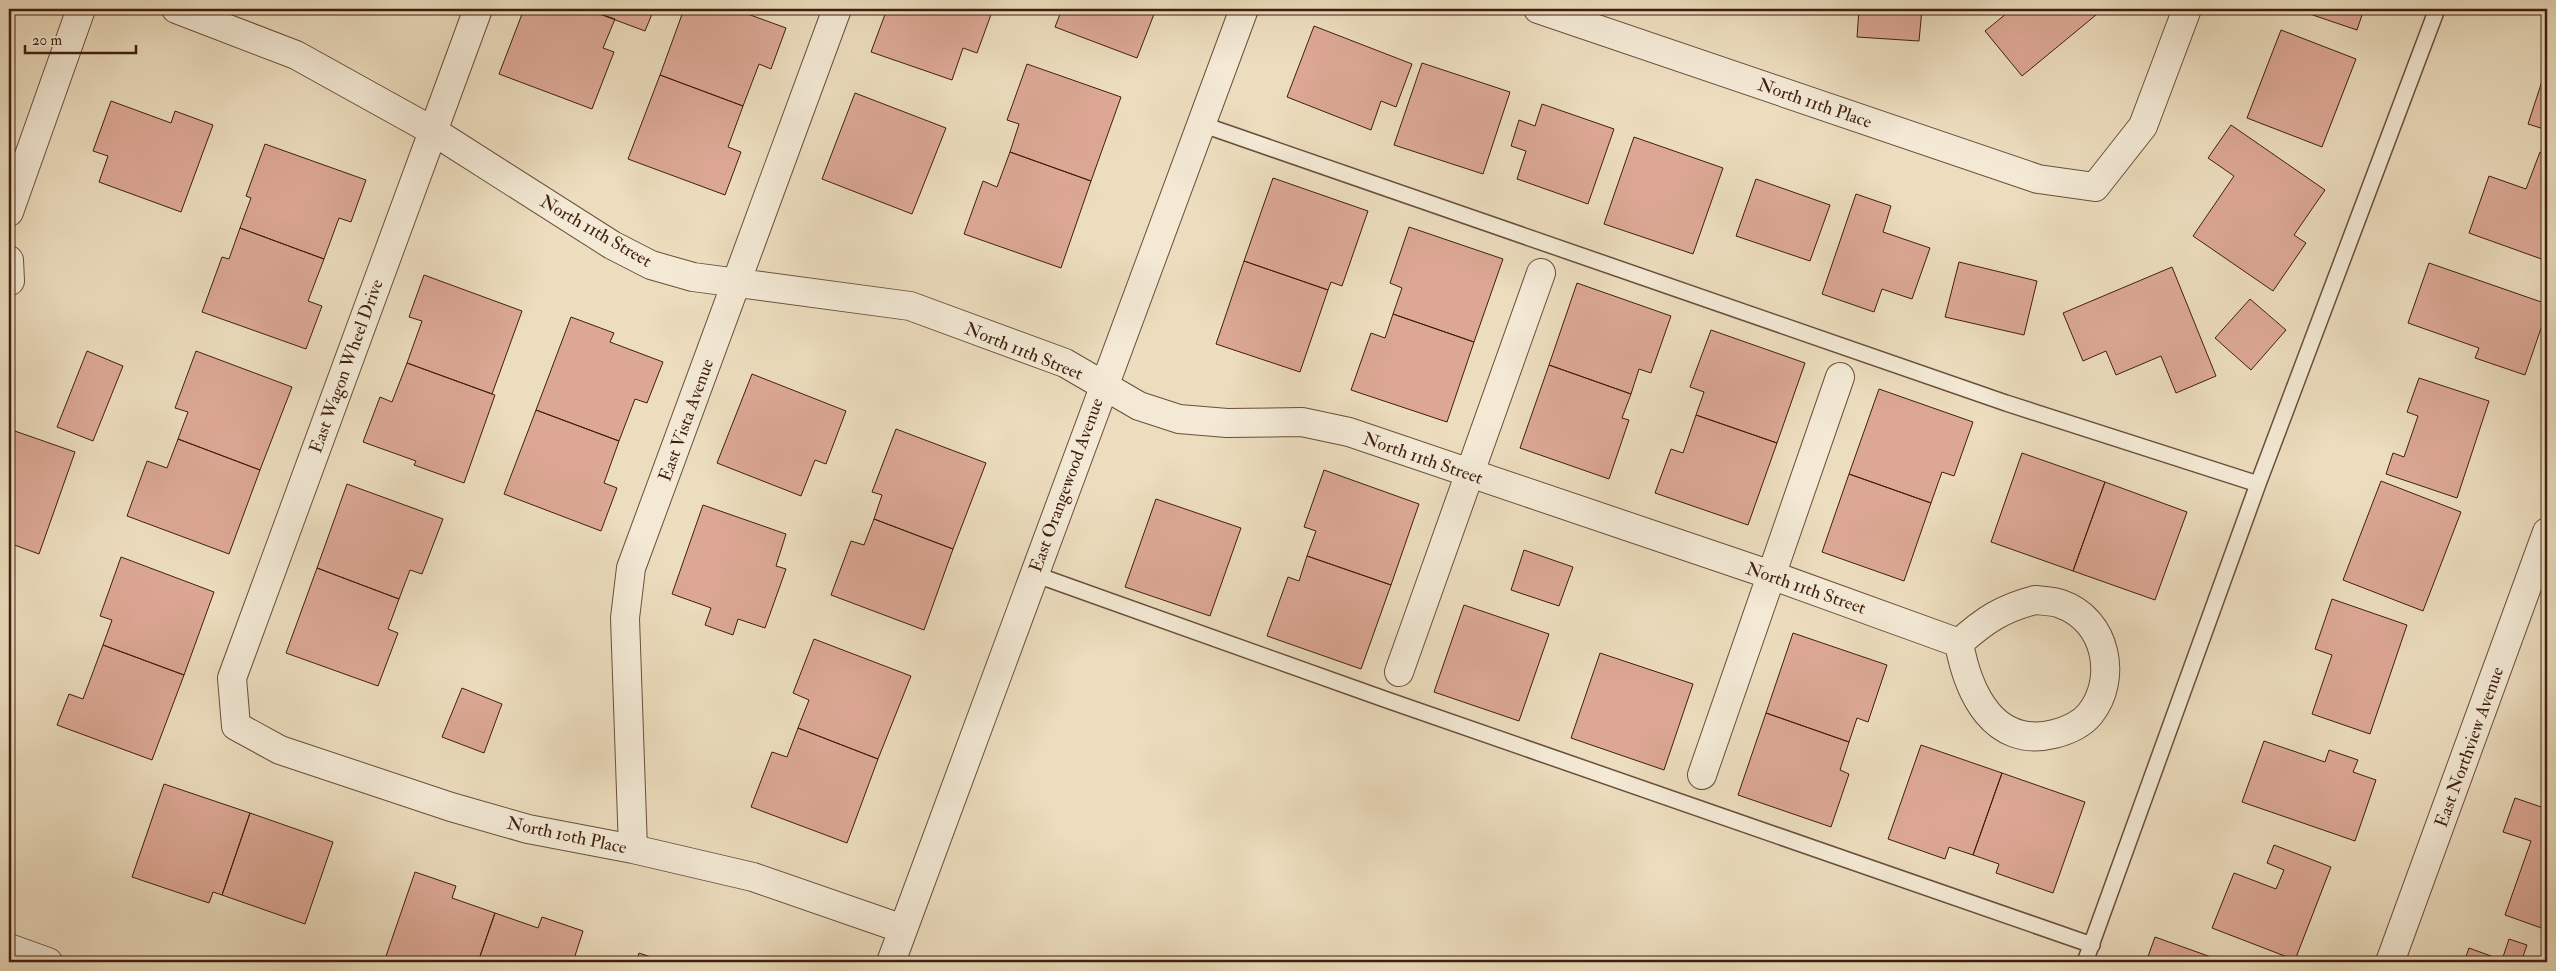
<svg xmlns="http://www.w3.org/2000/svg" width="2556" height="971" viewBox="0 0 2556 971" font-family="'IM FELL Double Pica',serif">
  <rect width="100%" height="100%" fill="#ecddbe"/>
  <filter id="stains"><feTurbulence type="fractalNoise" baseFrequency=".004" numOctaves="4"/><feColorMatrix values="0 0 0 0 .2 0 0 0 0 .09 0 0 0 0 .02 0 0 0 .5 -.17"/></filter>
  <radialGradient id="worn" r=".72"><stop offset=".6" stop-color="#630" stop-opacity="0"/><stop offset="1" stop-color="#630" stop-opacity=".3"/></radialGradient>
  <path fill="#dca895" stroke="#401e0e" d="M524,9H586L615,19L603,48L614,52L592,109L499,74Z
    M586,9H654L645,31Z
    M684,9H734L786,28L771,69L759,64L743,106L660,75Z
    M887,9L899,14L901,9H993L977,53L963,48L952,80L871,52Z
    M1062,9H1156L1137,58L1055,27Z
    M1859,9H1922L1919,41L1857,37Z
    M2012,9H2101L2102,10L2022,76L1985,31Z
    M2295,9H2364L2357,30Z
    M1314,26L1412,64L1396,107L1381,101L1371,130L1287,97Z
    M2281,30L2356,59L2322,147L2247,118Z
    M1422,63L1510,92L1483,174L1394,145Z
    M1027,64L1121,97L1091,181L1010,152L1019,124L1007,120Z
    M2547,66V130L2528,124Z
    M660,75L743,106L728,147L741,152L725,195L628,159Z
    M855,93L946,128L912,214L822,179Z
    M111,101L171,123L175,111L213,125L181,212L99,182L108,156L93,151Z
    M1542,104L1614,129L1588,204L1517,179L1526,151L1511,146L1519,120L1535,126Z
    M2231,125L2325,190L2294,235L2306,243L2273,291L2193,236L2234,176L2208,158Z
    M1634,137L1723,168L1693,254L1604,224Z
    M265,144L366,180L351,222L339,218L324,259L240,228L251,198L246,196Z
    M1010,152L1091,181L1061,268L964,234L983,181L997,187Z
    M2540,152L2547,154V261L2469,233L2489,176L2526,189Z
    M1273,178L1368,211L1342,286L1331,282L1328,290L1244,261Z
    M1756,179L1830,205L1810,261L1736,236Z
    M1856,194L1891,206L1883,232L1930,248L1912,299L1882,289L1874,312L1822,294Z
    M1409,227L1503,259L1474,342L1393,314L1402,288L1390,283Z
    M240,228L324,259L308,301L322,306L306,349L202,312L222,257L229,259Z
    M1244,261L1328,290L1300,372L1216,344Z
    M1959,262L2037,281L2024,335L1945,317Z
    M2429,263L2547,304V311L2525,375L2475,358L2479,348L2408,323Z
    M2172,267L2216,376L2176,393L2161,356L2116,375L2106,351L2083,361L2063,313Z
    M424,275L522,311L492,394L407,363L422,321L409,317Z
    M1577,283L1671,316L1651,373L1639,369L1631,394L1549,365Z
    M2250,299L2286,330L2251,370L2215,338Z
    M1393,314L1474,342L1447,422L1351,390L1371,333L1385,338Z
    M571,317L614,333L610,342L663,362L647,403L635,399L619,441L536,410Z
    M1711,330L1805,363L1777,443L1696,415L1704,392L1690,387Z
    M87,351L123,366L93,441L57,427Z
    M196,351L292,387L260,470L178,439L188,412L175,408Z
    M407,363L495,395L464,483L414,465L416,461L363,442L380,397L392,402Z
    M1549,365L1631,394L1622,418L1629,420L1609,479L1520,448Z
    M752,374L846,411L826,464L815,460L801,496L717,463Z
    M2419,378L2489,401L2457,498L2386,474L2393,453L2404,457L2418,416L2407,412Z
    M1879,389L1973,422L1954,476L1942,472L1931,503L1849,474Z
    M536,410L619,441L604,483L617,488L601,531L504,494Z
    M1696,415L1777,443L1748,525L1655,493L1671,449L1683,453Z
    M9,429L75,452L39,554L9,543Z
    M896,429L986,463L953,549L874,519L882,495L872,492Z
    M178,439L260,470L229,554L127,516L147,461L167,468Z
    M2022,453L2105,482L2073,571L1991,542Z
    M1324,470L1419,504L1391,585L1307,556L1316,531L1304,527Z
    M1849,474L1931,503L1904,581L1822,552Z
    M2381,481L2461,512L2423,611L2343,580Z
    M2105,482L2187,512L2155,600L2073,571Z
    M347,484L443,519L422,574L410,570L399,599L317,568Z
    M1156,499L1241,528L1210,616L1125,587Z
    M703,505L786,534L776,566L786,569L765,628L738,619L733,635L705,625L711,608L672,594Z
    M874,519L953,549L924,630L831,595L851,541L864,545Z
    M1524,550L1573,567L1559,606L1511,590Z
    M1307,556L1391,585L1361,669L1267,636L1288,577L1299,581Z
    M121,557L214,592L184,675L103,645L112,620L100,616Z
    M317,568L399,599L388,629L398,633L378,686L286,653Z
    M2332,599L2407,625L2370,734L2312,714L2332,655L2315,649Z
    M1464,605L1549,634L1519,721L1434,692Z
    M1793,633L1887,665L1868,722L1857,718L1849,742L1766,713Z
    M814,639L911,676L878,759L798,728L809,700L793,693Z
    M103,645L184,675L152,760L57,725L69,694L83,699Z
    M1600,653L1693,684L1664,770L1571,738Z
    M462,688L502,704L484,753L442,737Z
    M1766,713L1849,742L1840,770L1849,774L1831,827L1738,795Z
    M798,728L878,759L847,843L751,807L772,752L787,757Z
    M2264,741L2325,762L2329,750L2358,760L2353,772L2376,780L2355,841L2242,802Z
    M1921,745L2002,773L1973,855L1949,847L1945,859L1888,839Z
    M2002,773L2085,802L2053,893L1996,873L1999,864L1973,855Z
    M164,784L250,813L222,895L213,892L209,903L132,877Z
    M2515,798L2547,809V930L2505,915L2531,841L2503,832Z
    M250,813L333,842L305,924L222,895Z
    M2274,845L2331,867L2295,960L2212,928L2234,873L2276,889L2284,870L2267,863Z
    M415,872L456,886L452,898L495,913L478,962H384Z
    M495,913L538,928L542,917L583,931L573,962H478Z
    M2155,937L2225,962H2146Z
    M2509,939L2527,945L2521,962H2464L2469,948L2502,960Z
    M639,953L666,962H636Z"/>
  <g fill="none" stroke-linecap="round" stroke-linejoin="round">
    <g stroke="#6b4e3a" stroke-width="18">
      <path id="service" d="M1201,124L2006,403L2258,484
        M1034,574L1387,700L2092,945
        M2085,962L2258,484L2437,9"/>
    </g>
    <g stroke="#6b4e3a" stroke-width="30">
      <path id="minor" d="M176,9L296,55L433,131L612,245L651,265L693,277L910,306L1065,363L1139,406L1179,419L1227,423L1302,422L1349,432L1771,575L1959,643
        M478,9L232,678L236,726L280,750L451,807L528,829L633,849L753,877L903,929
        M1538,9L2038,179L2095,187L2143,126L2187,9
        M9,212L81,9
        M9,260L10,281
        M2035,600C2043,601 2054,601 2061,604C2107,620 2118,679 2090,714C2081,725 2066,731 2054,734C1993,749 1968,692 1959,643C1985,620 2001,609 2035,600Z
        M1399,672L1541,273
        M1702,775L1840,377
        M633,849L625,618L631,568L837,9
        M9,948L48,962
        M891,962L1244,9
        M2390,962L2547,532"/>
    </g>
    <use href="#service" stroke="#f3e9d5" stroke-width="15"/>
    <use href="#minor" stroke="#f3e9d5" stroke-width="28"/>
  </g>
  <g text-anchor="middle" stroke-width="5" stroke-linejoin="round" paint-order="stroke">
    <g font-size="18" fill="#401e0e" stroke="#f3e9d5">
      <text transform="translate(1815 103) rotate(19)" y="6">North 11th Place</text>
      <text transform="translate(596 231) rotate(30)" y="6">North 11th Street</text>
      <text transform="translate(1024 351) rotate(22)" y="6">North 11th Street</text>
      <text transform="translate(346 366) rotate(-70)" y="6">East Wagon Wheel Drive</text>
      <text transform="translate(686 420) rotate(-70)" y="6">East Vista Avenue</text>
      <text transform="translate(1423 458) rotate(19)" y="6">North 11th Street</text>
      <text transform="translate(1066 485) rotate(-70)" y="6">East Orangewood Avenue</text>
      <text transform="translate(1806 588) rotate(19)" y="6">North 11th Street</text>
      <text transform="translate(2469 747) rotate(-70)" y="6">East Northview Avenue</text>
      <text transform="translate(567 835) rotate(12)" y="6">North 10th Place</text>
    </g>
  </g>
  <rect width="2556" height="971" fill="none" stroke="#ecddbe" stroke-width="30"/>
  <rect x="10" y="10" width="2536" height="951" fill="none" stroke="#401e0e" stroke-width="2.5"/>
  <rect x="15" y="15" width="2526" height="941" fill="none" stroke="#401e0e"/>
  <path d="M25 45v8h111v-8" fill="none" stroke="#401e0e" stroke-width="2.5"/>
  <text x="32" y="45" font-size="15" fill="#401e0e" stroke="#f3e9d5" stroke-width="4" paint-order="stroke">20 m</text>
  <rect width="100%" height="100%" filter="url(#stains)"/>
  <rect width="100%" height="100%" fill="url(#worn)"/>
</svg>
